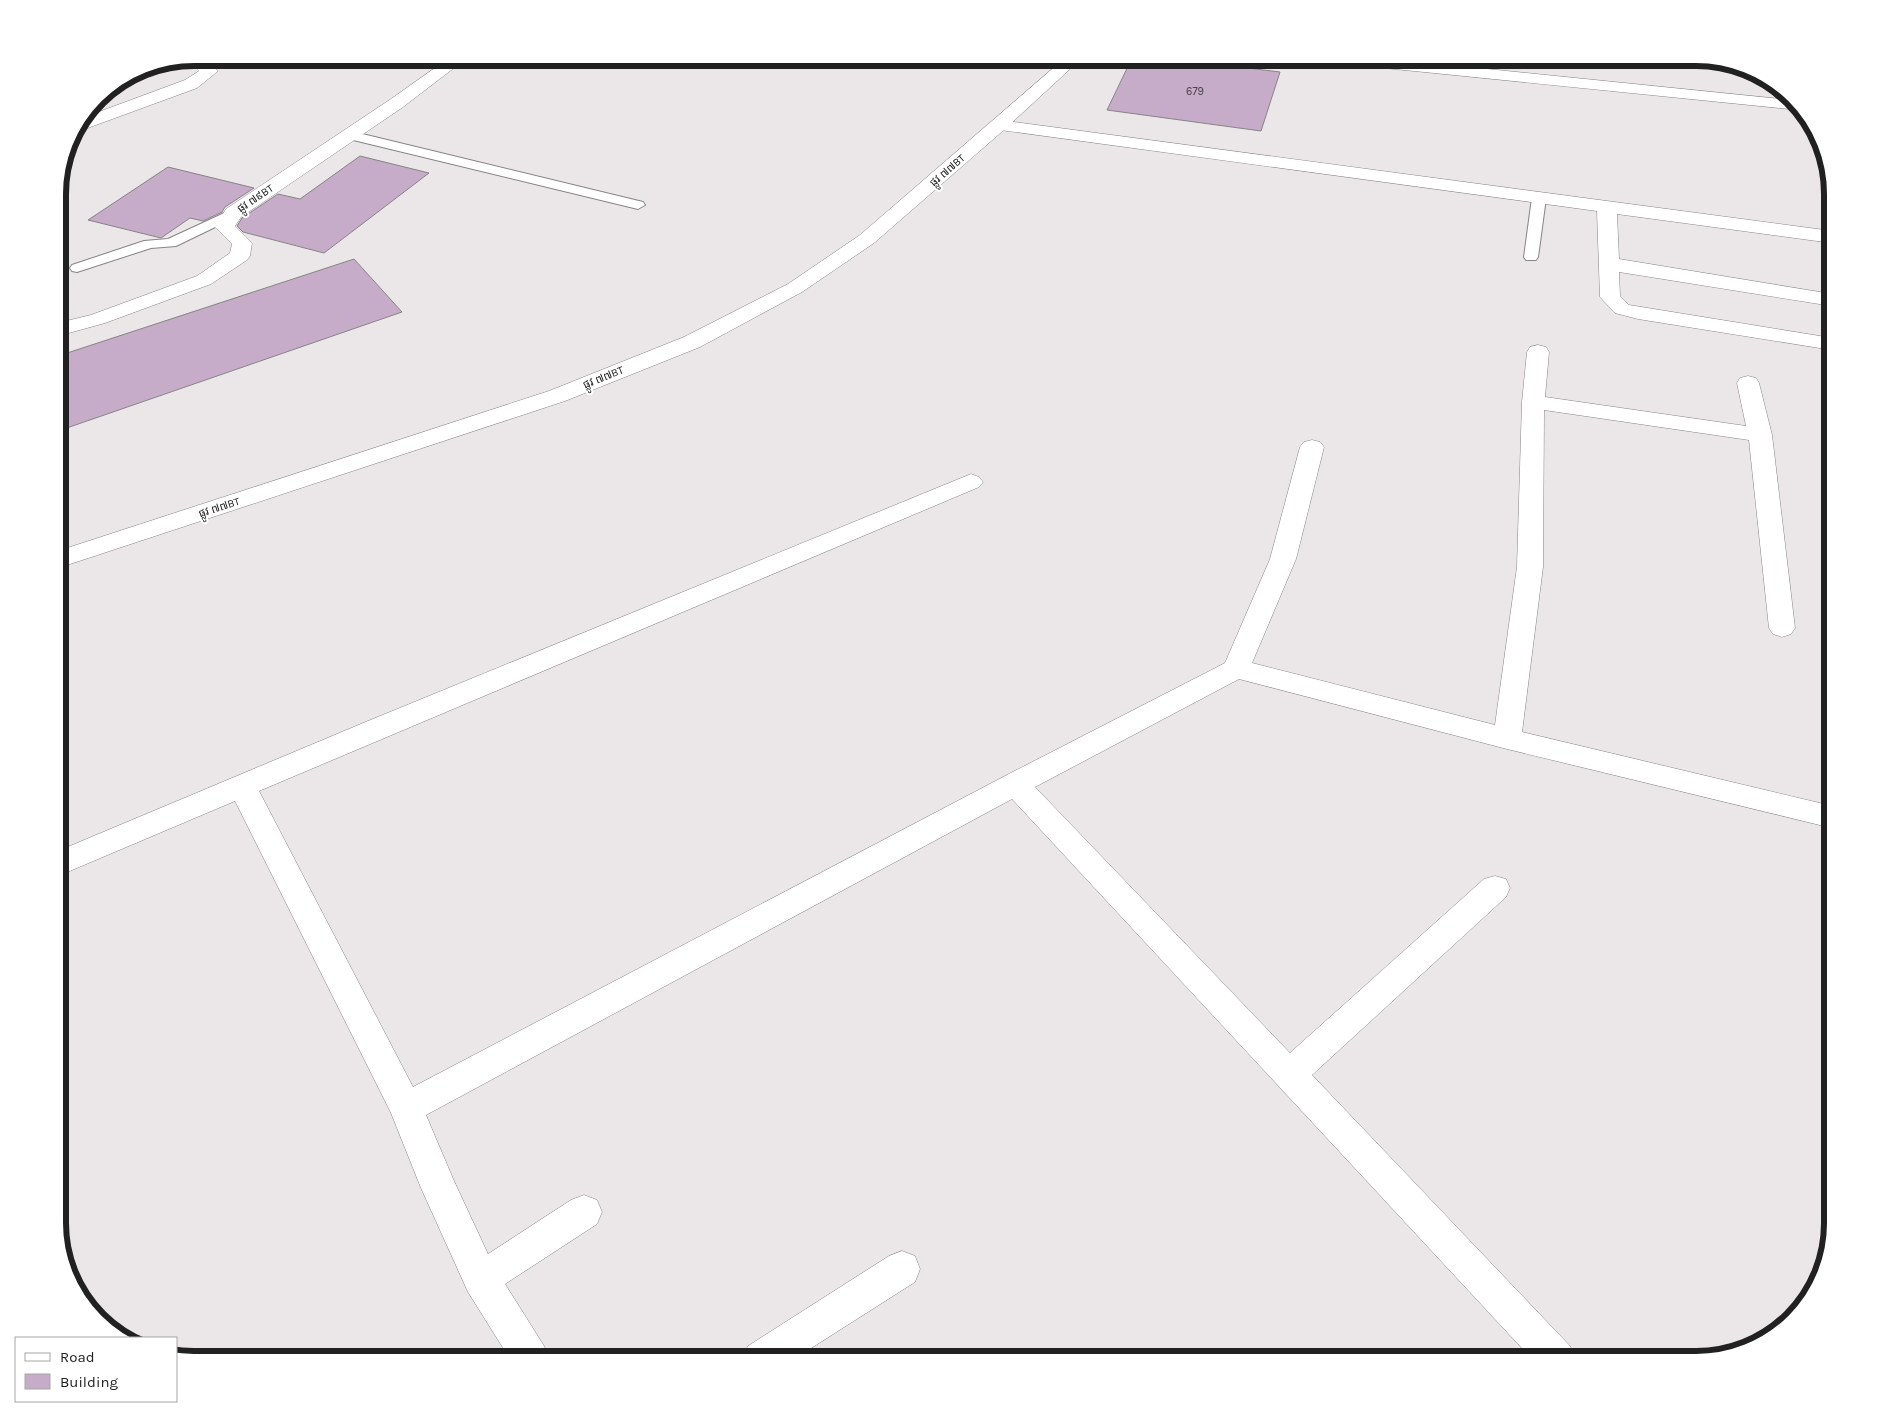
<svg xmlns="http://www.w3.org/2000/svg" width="1890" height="1417" viewBox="0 0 1890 1417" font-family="Karla,'Noto Sans Khmer',sans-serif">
  <rect width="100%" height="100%" fill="#ebe7e8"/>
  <path fill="#c6acc8" stroke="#868486" d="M1132,58H1166L1280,72L1261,131L1107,110Z
    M360,156L429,173L324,253L243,232L237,226L242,218L278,194L300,199Z
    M168,167L254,188L225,207L222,212L203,221L190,218L161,238L88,220Z
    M354,259L402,312L58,431V356Z"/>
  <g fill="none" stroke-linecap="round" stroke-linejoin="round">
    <g stroke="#878485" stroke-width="2">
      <path id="lane" d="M350,131L643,202L645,205L638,209L345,138L343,135L345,132Z
        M1539,194L1546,198L1538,257L1536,260H1526L1524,257L1532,198Z
        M233,209L238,210L240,213L238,216L176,246L151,248L77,272L72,271L70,268L72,265L144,241L168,239Z"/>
    </g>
    <g stroke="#878485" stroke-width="1">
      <path id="street" d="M195,58H204L218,71L197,88L85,129H75L85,117L185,80L199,71L187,59Z
        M449,58H467L403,107L241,217L235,226L252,243L250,256L247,260L211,284L105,323L58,336V323L91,315L197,276L230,253L232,244L215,227L226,209L391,99Z
        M1327,58H1379L1791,100L1799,110L1335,63L1329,62Z
        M999,120L1832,231V243L1617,214L1619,259L1832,294V306L1619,272L1620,296L1629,305L1832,338V350L1638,319L1615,313L1600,297L1597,211L993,129L990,125L993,121Z
        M1538,345L1546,347L1549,352L1545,397L1746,426L1737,383L1740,378L1748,376L1756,378L1759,383L1772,435L1795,628L1791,634L1782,637L1773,634L1769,628L1749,440L1544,410L1543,567L1522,732L1832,806V828L1507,749L1239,679L1035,787L1290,1053L1484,879L1495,876L1506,879L1510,888L1506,897L1312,1075L1570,1346L1576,1359H1532L1012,799L426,1115L454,1181L488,1254L571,1200L584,1195L597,1200L602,1212L597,1224L505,1284L544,1346L550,1359H510L468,1292L421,1188L391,1113L235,801L58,876V851L368,721L971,474L979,477L983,482L979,487L259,791L413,1087L1005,776L1225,663L1270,559L1300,447L1304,442L1312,440L1320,442L1324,447L1296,559L1252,663L1495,725L1517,567L1522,402L1527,352L1530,347Z
        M902,1251L915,1256L920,1269L915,1282L794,1359H742L748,1346L889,1256Z"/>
    </g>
    <g stroke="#878485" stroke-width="1">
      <path id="secondary" d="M1065,58H1082L1005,129L874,243L802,292L700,347L565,401L58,568V551L549,391L684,337L788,284L860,235Z"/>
    </g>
    <use href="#lane" fill="#fff" fill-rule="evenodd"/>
    <use href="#street" fill="#fff" fill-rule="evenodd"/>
    <use href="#secondary" fill="#fff" fill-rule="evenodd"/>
  </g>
  <g text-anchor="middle" stroke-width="4" stroke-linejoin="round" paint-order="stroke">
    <g font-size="11" fill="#4b444b">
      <text x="1195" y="95">679</text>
    </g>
    <g font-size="11" fill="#222121" stroke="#fff">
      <text transform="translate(947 170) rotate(-41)" y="4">ផ្លូវ ៧៧BT</text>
      <text transform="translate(255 198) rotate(-34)" y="4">ផ្លូវ ៧៩BT</text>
      <text transform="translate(603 377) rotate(-22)" y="4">ផ្លូវ ៧៧BT</text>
      <text transform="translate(219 507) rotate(-18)" y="4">ផ្លូវ ៧៧BT</text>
    </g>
  </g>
  <path d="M0 0H1890V1417H0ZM194 66H1696A128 128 0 0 1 1824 194V1223A128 128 0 0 1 1696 1351H194A128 128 0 0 1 66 1223V194A128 128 0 0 1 194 66Z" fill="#fff" fill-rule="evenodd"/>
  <path fill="none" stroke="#222121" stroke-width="6" d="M194 66H1696A128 128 0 0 1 1824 194V1223A128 128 0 0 1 1696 1351H194A128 128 0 0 1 66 1223V194A128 128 0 0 1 194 66Z"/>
  <rect x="15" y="1337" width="162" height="65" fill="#ffffff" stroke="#a7a6a6"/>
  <rect x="25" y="1353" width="25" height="8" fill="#ffffff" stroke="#a7a6a6"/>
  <text x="60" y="1362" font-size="15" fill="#222121">Road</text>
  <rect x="25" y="1374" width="25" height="15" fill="#c6acc8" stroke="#a7a6a6"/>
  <text x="60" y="1387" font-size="15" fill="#222121">Building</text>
</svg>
